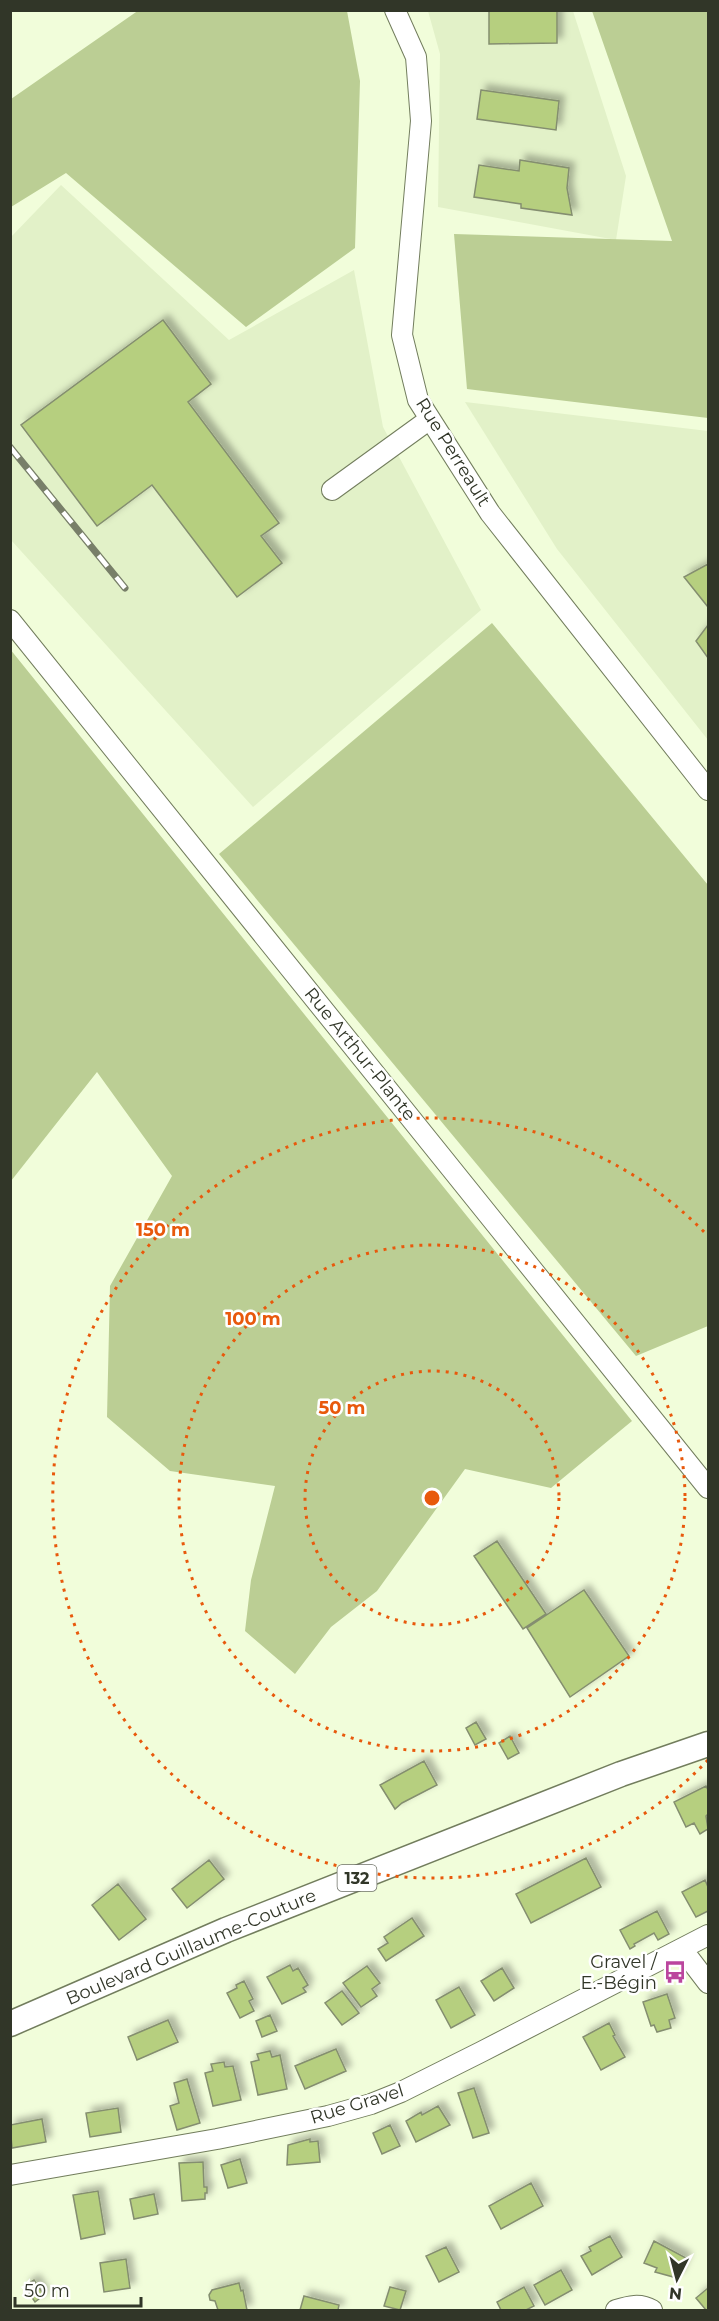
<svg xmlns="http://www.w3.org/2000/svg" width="719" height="2321" viewBox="0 0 719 2321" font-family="Montserrat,sans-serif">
  <defs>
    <filter id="shadow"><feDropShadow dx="5.5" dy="-5.5" stdDeviation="3" flood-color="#0004"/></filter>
  </defs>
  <rect width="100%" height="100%" fill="#f1fdda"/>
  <path fill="#e2f1c8" d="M428,11H573L626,176L616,240L438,207L440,54Z
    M61,185L229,340L354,270L383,427L481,610L253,807L11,540V237Z
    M465,402L708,431V740L557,549Z"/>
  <path fill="#bbce94" d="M139,10L347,11L360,81L355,248L246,327L66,173L11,207V99Z
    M592,11H708V418L467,389L454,234L672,241Z
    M492,623L708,885V1326L636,1356L219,854Z
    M10,649L632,1421L551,1488L465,1469L377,1591L331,1627L295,1674L245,1631L251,1580L275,1486L170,1471L107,1417L110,1286L172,1176L97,1072L11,1181Z"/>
  <path fill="#b6cf7f" stroke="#848e6f" stroke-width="1.5" filter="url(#shadow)" d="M489,10H557V43L489,44Z
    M481,90L559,101L556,130L477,119Z
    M520,160L569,168L567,188L572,215L521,208V204L474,197L479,165L519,171Z
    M163,320L211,384L188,402L279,523L261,536L282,563L237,597L152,485L97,526L21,425Z
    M708,564V607L684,577Z
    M708,625V658L696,641Z
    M497,1541L546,1614L523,1629L474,1556Z
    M584,1590L629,1656L570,1697L527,1628Z
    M476,1722L486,1739L475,1745L466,1728Z
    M510,1736L519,1753L508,1759L499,1743Z
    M424,1761L437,1785L402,1803L395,1809L380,1785Z
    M706,1786L708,1790V1814L706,1816L708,1829L700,1834L694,1823L686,1827L674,1802Z
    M586,1858L601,1887L531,1923L516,1894Z
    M209,1860L224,1879L187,1908L172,1889Z
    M705,1880L708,1887V1911L696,1917L682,1892Z
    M118,1884L146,1919L119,1940L92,1905Z
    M657,1911L669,1934L658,1940L654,1933L634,1944L635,1946L630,1949L620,1930Z
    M412,1918L424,1936L386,1961L378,1949L388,1943L384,1937Z
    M290,1965L293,1971L298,1968L308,1985L303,1988L306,1992L282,2004L267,1977Z
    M367,1966L380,1983L372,1989L377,1996L361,2007L343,1983Z
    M502,1968L514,1988L494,2001L481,1981Z
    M244,1981L253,1999L249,2001L254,2011L240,2018L227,1993L237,1988L236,1985Z
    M459,1987L475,2015L451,2028L436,2000Z
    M342,1991L359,2013L342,2025L325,2003Z
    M667,1994L675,2018L669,2020L671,2028L657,2032L654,2025L651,2026L643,2002Z
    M270,2015L277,2031L262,2037L256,2021Z
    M168,2020L178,2042L137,2060L128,2037Z
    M609,2023L615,2035L613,2036L625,2057L601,2070L583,2037Z
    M336,2049L346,2071L305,2089L295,2066Z
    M270,2051L272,2057L280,2055L287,2089L258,2095L251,2062L259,2060L257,2054Z
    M224,2062L225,2067L233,2066L241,2100L213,2106L205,2073L213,2071L211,2064Z
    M187,2079L200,2123L177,2130L170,2106L179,2103L174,2083Z
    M474,2088L489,2133L473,2138L458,2093Z
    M438,2106L450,2125L416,2142L406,2121L421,2112L422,2115Z
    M118,2108L121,2132L90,2137L86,2113Z
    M42,2119L46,2142L12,2148L10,2125Z
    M390,2125L400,2146L382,2154L373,2133Z
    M310,2139V2142L318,2141L320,2162L287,2165L288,2145Z
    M240,2159L247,2183L228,2188L221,2165Z
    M203,2162L204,2187H207V2193H205V2199L182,2201L179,2163Z
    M531,2183L543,2206L501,2229L489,2206Z
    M98,2191L105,2234L81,2239L73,2195Z
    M154,2194L158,2214L134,2219L130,2199Z
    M610,2236L622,2257L592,2275L581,2256L591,2251L589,2247Z
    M654,2241L686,2258L677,2278L655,2272L657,2268L644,2263Z
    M446,2247L459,2272L439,2282L426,2256Z
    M126,2259L130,2288L104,2292L100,2263Z
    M561,2270L572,2290L545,2305L534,2285Z
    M34,2280L44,2295L35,2302L24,2286Z
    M239,2283L241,2291L243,2290L247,2310H218L215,2301L210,2300L209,2295L212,2290Z
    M390,2287L406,2291L400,2310L384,2306Z
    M524,2287L534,2306L526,2310H501L497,2302Z
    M708,2288V2310H706L696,2298Z
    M304,2296L339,2305L338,2310H300Z"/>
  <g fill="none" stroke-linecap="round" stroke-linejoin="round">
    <g stroke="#727d5d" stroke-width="22">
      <path id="minor" d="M395,10L416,57L421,121L402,335L418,400L490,513L708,790
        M332,490L430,419
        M10,620L708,1488
        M682,1949L708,1983
        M10,2175L217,2139L328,2116L371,2104L401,2092L481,2052L708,1935
        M616,2310C629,2306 640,2303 652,2310"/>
    </g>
    <g stroke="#727d5d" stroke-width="27">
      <path id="major" d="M10,2024L226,1930L621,1774L708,1744"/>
    </g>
    <use href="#minor" stroke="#fff" stroke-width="20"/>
    <use href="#major" stroke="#fff" stroke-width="24"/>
    <g stroke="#787f69" stroke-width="7">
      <path id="rail" d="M10,447L125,588"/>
    </g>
    <use href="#rail" stroke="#fff" stroke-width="4.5" stroke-dasharray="14" stroke-linecap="butt"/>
  </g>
  <g fill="none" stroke="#e8590c" stroke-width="3" stroke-dasharray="3 6">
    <circle cx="432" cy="1498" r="127"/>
    <circle cx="432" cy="1498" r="253"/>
    <path d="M708 1760A380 380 0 1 1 708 1236"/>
  </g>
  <defs>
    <g id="bus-bare" transform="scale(1.8)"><path d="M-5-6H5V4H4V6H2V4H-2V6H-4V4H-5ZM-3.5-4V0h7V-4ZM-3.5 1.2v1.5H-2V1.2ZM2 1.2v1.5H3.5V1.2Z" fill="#bb469e" stroke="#fff" stroke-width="2.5" paint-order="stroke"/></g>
  </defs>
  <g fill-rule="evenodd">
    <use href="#bus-bare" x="675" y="1972"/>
  </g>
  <g text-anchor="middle" stroke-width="5" stroke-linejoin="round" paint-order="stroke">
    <rect fill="#fff" stroke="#6f7268" stroke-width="1.5" x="337.5" y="1865" width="39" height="26" rx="4.5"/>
    <g font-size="16" font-weight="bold" fill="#313628">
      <text x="357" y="1884">132</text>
    </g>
    <g font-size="18" fill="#313628" stroke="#fff">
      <text transform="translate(453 452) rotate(58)" y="6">Rue Perreault</text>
      <text transform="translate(360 1054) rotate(51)" y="6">Rue Arthur-Plante</text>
      <text transform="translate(191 1947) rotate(-23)" y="6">Boulevard Guillaume-Couture</text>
      <text transform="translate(357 2104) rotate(-17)" y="6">Rue Gravel</text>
    </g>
    <g font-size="18" fill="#313628" stroke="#fff" text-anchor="end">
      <text x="657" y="1968">Gravel /<tspan x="657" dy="21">E.-Bégin</tspan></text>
    </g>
  </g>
  <circle cx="432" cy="1498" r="9" fill="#e8590c" stroke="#fff" stroke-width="3"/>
  <g font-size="18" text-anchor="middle" font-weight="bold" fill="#e8590c" stroke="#fff" stroke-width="5" stroke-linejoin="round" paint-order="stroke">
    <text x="163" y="1236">150 m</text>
    <text x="253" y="1325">100 m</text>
    <text x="342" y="1414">50 m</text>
  </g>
  <rect width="719" height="2321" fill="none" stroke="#313628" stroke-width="24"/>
  <g transform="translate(677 2279) rotate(186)" stroke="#ffffff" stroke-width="4.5" paint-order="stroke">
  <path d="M0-4.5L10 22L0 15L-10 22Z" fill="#313628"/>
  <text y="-9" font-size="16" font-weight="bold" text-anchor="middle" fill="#313628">N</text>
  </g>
  <path d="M15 2297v9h126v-9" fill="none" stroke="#313628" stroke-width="3"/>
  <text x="24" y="2297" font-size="18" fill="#313628" stroke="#ffffff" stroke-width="4.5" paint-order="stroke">50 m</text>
</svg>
